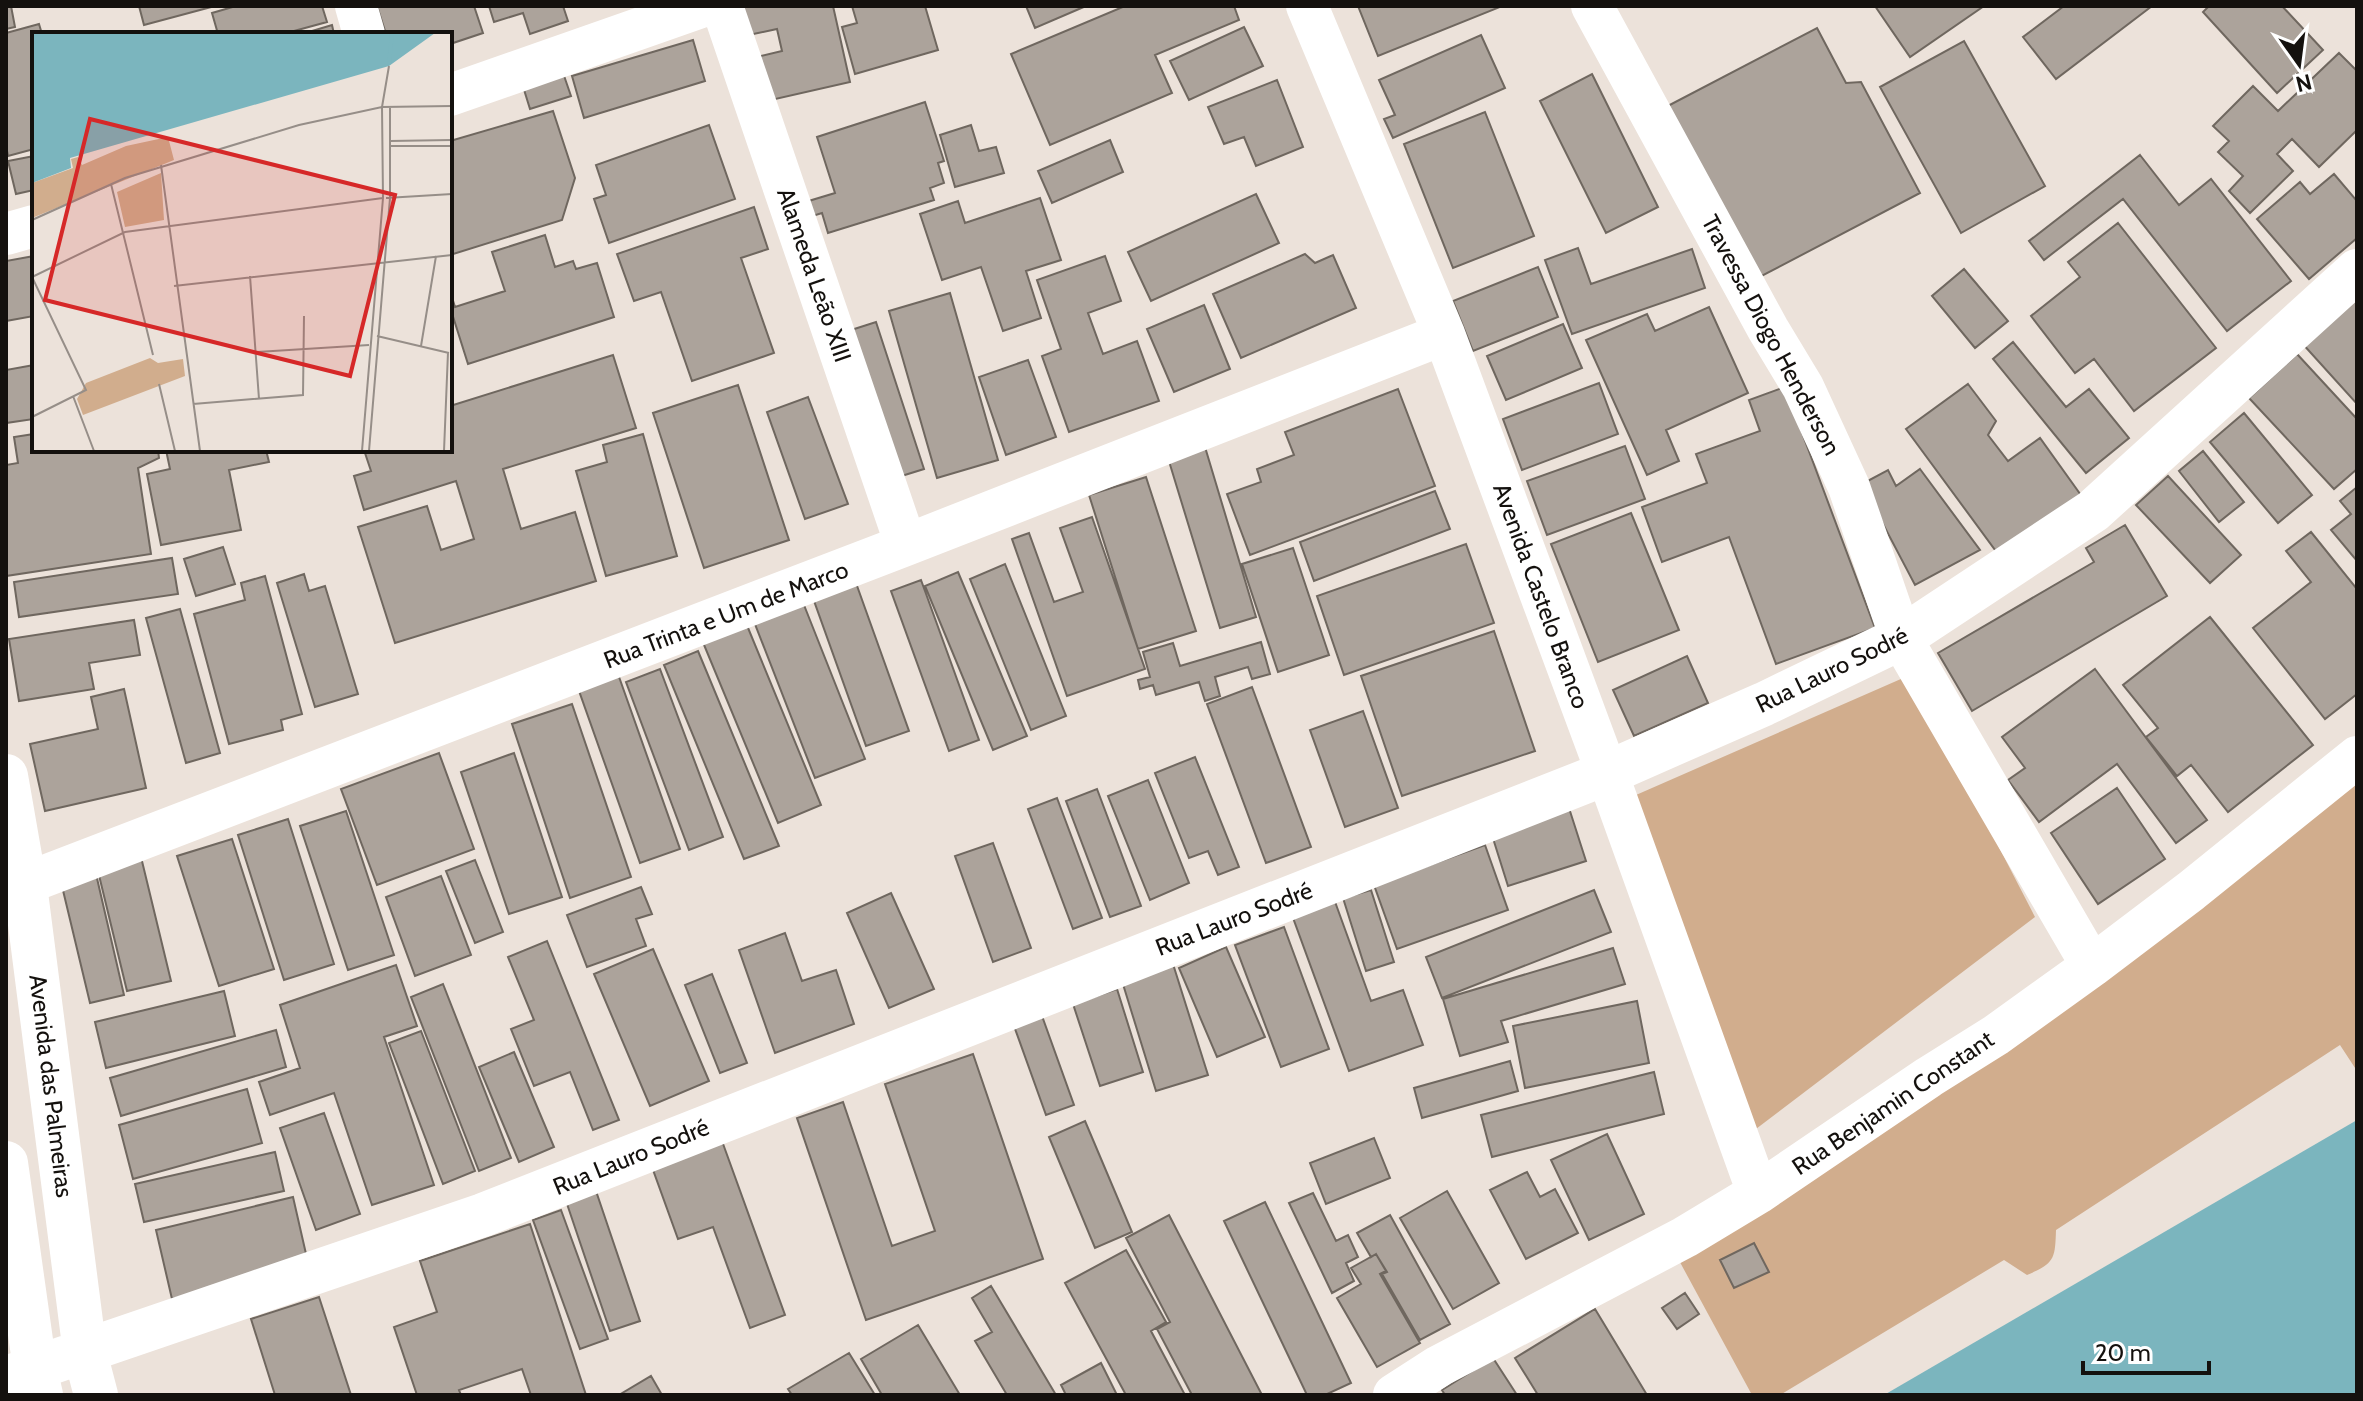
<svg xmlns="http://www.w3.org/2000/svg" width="2363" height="1401" viewBox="0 0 2363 1401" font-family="Cabin,sans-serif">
  <rect width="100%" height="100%" fill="#ece2da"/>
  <path fill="#d1ad8d" d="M1910,675L2035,917L1748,1135L1636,795Z
    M2357,775V1071L2340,1045L2056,1230C2055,1259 2055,1263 2027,1275L2004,1260L1780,1395H1752L1675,1253Z"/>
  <path fill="#7bb5be" d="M2357,1120V1395H1884Z"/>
  <path fill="#aca39b" stroke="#6f675f" stroke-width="2" d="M6,6H11L15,27L6,29Z
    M139,6H215L144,25Z
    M236,6H322L327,22L283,34H218L212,13Z
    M377,6H474L483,33L450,44V34H386Z
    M489,6H563L568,21L530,34L523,13L494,22Z
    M732,6H833L850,82L758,103L748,59L782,51L777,29L739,37Z
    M852,6H925L938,50L855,74L842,27L857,23Z
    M1026,6H1086L1035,28Z
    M1125,6H1234L1239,20L1155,55L1172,93L1050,145L1011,54Z
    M1358,6H1499L1500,7L1378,56Z
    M1875,6H1984L1910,57Z
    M2064,6H2152L2056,79L2023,37Z
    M2209,6H2282L2323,50L2277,93L2203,12Z
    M39,24L42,34H34V149L8,156L6,146V33Z
    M332,25L334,34H302Z
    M1244,27L1263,66L1189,100L1170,61Z
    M1817,28L1846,83L1861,82L1920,193L1752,281L1662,109Z
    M1481,35L1505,88L1393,138L1384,119L1395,115L1379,80Z
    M693,40L705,81L584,118L572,76Z
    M1964,41L2045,186L1961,233L1880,87Z
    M2339,53L2357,71V130L2319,167L2292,139L2277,154L2293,171L2250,213L2229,191L2243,176L2218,152L2229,141L2213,126L2253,86L2278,111Z
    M561,67L571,96L530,109L521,80Z
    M1592,74L1658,207L1606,233L1540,101Z
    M1277,80L1303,147L1256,166L1244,137L1224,144L1208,107Z
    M925,102L944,161L938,163L944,183L930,188L934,200L828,233L822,213L806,218L802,203L835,193L817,137Z
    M553,111L575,178L562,220L450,255V141Z
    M1485,112L1534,236L1453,268L1404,144Z
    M709,125L735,199L609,243L594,199L606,195L596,165Z
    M971,125L979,151L996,147L1004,173L955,187L940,135Z
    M1110,140L1123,172L1052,203L1038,171Z
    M2140,155L2179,205L2211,179L2291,281L2227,331L2123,199L2044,260L2029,241Z
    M34,156V190L16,194L8,161Z
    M2334,174L2357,201V238L2309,279L2257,219L2300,182L2310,194Z
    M1256,194L1279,243L1151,301L1128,252Z
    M1040,198L1061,260L1026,271L1041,318L1003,331L981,267L942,280L920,214L958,201L965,223Z
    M754,207L768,249L741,258L774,353L692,381L661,292L634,301L617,254Z
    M2118,223L2216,348L2134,411L2094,359L2075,373L2031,316L2080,277L2068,262Z
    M545,235L555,267L573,261L576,269L597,263L614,317L468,364L450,307V291L455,307L505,291L492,252Z
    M1578,248L1591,284L1692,249L1705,288L1572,334L1545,260Z
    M1305,254L1315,263L1333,255L1356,308L1241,358L1213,294Z
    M34,256V316L6,321V261Z
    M1105,256L1121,301L1088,313L1103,354L1137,341L1159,401L1069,432L1042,356L1061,349L1037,280Z
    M1538,267L1558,317L1473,351L1453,301Z
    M1964,269L2008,321L1975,348L1932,296Z
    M2357,292V404L2301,342Z
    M950,293L998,460L937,478L889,311Z
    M1204,305L1230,369L1174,392L1147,329Z
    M1709,307L1748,393L1666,430L1679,461L1647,475L1586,340L1647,314L1655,331Z
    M876,322L924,469L892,479L845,332Z
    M1563,324L1582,368L1506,400L1487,356Z
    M2013,342L2066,407L2089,389L2129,438L2086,473L1993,359Z
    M2297,354L2357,419V469L2334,489L2249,398Z
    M613,355L636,428L503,469L521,529L575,512L596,581L395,643L358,527L427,506L441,550L474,539L456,481L364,510L354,476L371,471L364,450H450V406Z
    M1028,360L1056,437L1006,455L979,377Z
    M34,365V419L6,423V370Z
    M1599,383L1618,434L1522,470L1503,419Z
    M1968,384L1996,421L1988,435L2008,461L2040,438L2083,498L2001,558L1906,429Z
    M738,385L789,540L704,568L653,413Z
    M1785,387L1875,628L1776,664L1729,537L1662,562L1642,507L1707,483L1696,454L1760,431L1749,400Z
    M1398,389L1435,486L1250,555L1227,494L1261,482L1257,469L1294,455L1285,432Z
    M808,397L848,504L805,519L767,412Z
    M2244,413L2312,495L2278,523L2210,442Z
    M34,434V450H158L159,458L138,468L151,554L6,576V465L18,463L14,437Z
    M643,434L677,556L606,576L576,471L607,462L603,445Z
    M1625,446L1645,499L1547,535L1527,481Z
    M1205,447L1256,617L1220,628L1168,458Z
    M166,450H266L269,462L229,470L241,530L161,545L147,474L170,469Z
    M2203,451L2244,502L2219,522L2179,471Z
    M1920,469L1980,550L1915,585L1862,484L1888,470L1896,486Z
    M2168,476L2241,555L2210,583L2136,505Z
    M1146,477L1196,631L1138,649L1089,495Z
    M2357,487V561L2331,530L2351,514L2340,501Z
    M1435,491L1450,529L1314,581L1300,542Z
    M1631,513L1679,630L1598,662L1551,544Z
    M1092,517L1145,669L1067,696L1012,539L1029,533L1054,602L1083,592L1060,528Z
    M2125,525L2167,596L1972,711L1938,653L2094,562L2086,548Z
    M2311,532L2357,589V694L2325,719L2253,628L2311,582L2286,551Z
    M1466,544L1494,623L1344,675L1317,596Z
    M223,547L235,584L196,596L184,559Z
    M1293,548L1329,655L1278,672L1242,564Z
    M172,558L178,594L19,617L14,582Z
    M1005,564L1066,716L1031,730L970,579Z
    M958,572L1027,736L993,750L925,586Z
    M304,574L309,591L325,586L358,694L315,707L277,583Z
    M265,576L302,714L281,720L283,730L229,744L194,614L245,600L241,583Z
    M921,580L979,740L949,751L891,591Z
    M856,583L909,731L866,746L813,598Z
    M802,600L865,759L815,778L753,619Z
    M180,609L220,753L186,763L146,618Z
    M2210,617L2313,745L2228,812L2191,765L2177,776L2146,737L2158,728L2123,685Z
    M134,620L140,655L89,663L94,689L19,701L9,639Z
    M746,623L821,805L778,823L702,640Z
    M1494,631L1535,751L1402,796L1361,676Z
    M1261,642L1270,674L1252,679L1248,667L1215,677L1220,696L1205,701L1199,682L1156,695L1153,685L1140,689L1138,680L1150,677L1143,652L1173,643L1180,666Z
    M698,651L779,846L744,859L664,665Z
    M1687,656L1708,703L1634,736L1613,690Z
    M660,669L723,837L689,850L626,682Z
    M2095,669L2207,820L2176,843L2117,764L2039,822L2008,780L2025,768L2002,737Z
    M618,674L680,849L640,863L578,688Z
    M1252,687L1311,847L1266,863L1207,704Z
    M124,689L146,788L45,811L30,744L98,729L91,697Z
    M572,704L631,877L570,898L512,724Z
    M1363,711L1398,808L1345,827L1310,730Z
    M439,753L474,849L377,885L341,789Z
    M514,753L562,897L509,914L461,772Z
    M1195,757L1239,867L1218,875L1208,851L1189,858L1155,773Z
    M1148,780L1189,883L1150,900L1108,796Z
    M2117,788L2165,859L2098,904L2051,833Z
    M1097,789L1141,906L1110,917L1066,801Z
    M1057,798L1102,918L1073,929L1028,809Z
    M1569,808L1586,861L1508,886L1491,832Z
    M346,811L394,955L348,970L300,826Z
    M288,819L334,964L284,980L238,835Z
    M232,839L274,969L219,986L177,856Z
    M993,843L1031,948L993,962L955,856Z
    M1485,845L1508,910L1397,949L1374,885Z
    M141,857L171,981L127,991L97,867Z
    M475,860L503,932L475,943L446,871Z
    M96,874L124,995L90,1003L61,882Z
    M441,876L471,955L415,976L386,897Z
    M641,887L652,914L636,919L646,946L587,967L567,915Z
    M1371,890L1394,962L1366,971L1343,898Z
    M1594,890L1611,932L1442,998L1426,957Z
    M891,893L934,989L889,1008L847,913Z
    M1334,899L1371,1001L1403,990L1423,1045L1349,1071L1292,915Z
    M1284,927L1329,1049L1281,1067L1235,945Z
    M785,933L802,981L836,970L854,1024L775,1053L739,950Z
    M547,941L619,1120L593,1130L570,1072L534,1086L511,1029L534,1020L508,957Z
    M1226,947L1265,1037L1217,1057L1179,968Z
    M1613,948L1625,984L1501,1021L1508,1042L1460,1056L1443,999Z
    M653,949L709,1081L650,1106L594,974Z
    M1173,964L1208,1075L1156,1091L1122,981Z
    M396,965L417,1026L384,1037L434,1185L372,1205L334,1093L270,1115L259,1082L300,1068L280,1005Z
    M712,974L747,1063L720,1073L685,985Z
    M443,984L511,1158L479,1171L411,997Z
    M1117,989L1143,1072L1100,1086L1073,1004Z
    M224,991L235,1036L106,1068L95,1022Z
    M1637,1001L1649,1063L1525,1088L1513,1026Z
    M1042,1016L1074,1105L1046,1115L1014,1026Z
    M276,1030L286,1067L121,1116L110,1078Z
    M421,1031L475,1171L443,1184L389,1043Z
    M514,1052L554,1147L519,1162L479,1067Z
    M973,1054L1043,1259L866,1320L797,1118L843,1102L892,1246L935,1231L885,1084Z
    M1510,1061L1518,1091L1422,1118L1414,1088Z
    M1654,1072L1664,1114L1492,1157L1481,1115Z
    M247,1089L262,1143L133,1179L119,1125Z
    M324,1113L360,1214L316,1230L280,1128Z
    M1085,1121L1132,1232L1095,1248L1049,1137Z
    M1607,1134L1644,1214L1589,1240L1551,1160Z
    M1374,1138L1390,1178L1326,1204L1310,1163Z
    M722,1141L785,1315L750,1328L713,1227L678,1239L652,1167Z
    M275,1152L284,1191L144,1222L135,1184Z
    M1527,1172L1540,1197L1555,1189L1578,1233L1526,1259L1490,1190Z
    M596,1191L640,1321L610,1331L566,1201Z
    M1447,1191L1499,1283L1453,1309L1400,1218Z
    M1313,1193L1336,1241L1348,1235L1358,1257L1346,1263L1354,1281L1332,1293L1289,1203Z
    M293,1197L309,1267L172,1299L156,1230Z
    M1265,1202L1351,1383L1325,1395H1307L1224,1221Z
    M561,1210L608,1339L580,1349L533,1220Z
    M1169,1215L1262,1395H1192L1157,1329L1170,1322L1126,1238Z
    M1390,1215L1450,1324L1420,1340L1382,1274L1387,1272L1376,1254L1371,1257L1357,1233Z
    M530,1224L586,1395H531L522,1369L459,1390L461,1395H417L394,1327L437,1312L420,1261Z
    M1754,1243L1769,1272L1734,1288L1720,1260Z
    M1126,1250L1166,1322L1151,1331L1185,1395H1126L1065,1283Z
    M1376,1254L1386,1271L1380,1274L1420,1343L1377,1367L1337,1298L1361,1284L1351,1268Z
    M991,1286L1056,1395H1007L975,1341L992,1332L972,1298Z
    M1685,1293L1699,1314L1677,1329L1662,1308Z
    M319,1297L351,1395H275L251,1319Z
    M1595,1309L1647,1395H1538L1515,1358Z
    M918,1325L960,1395H882L861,1359Z
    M849,1353L875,1395H792L788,1389Z
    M1493,1358L1517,1395H1445L1442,1390Z
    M1101,1363L1117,1395H1066L1061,1385Z
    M651,1376L662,1395H619Z"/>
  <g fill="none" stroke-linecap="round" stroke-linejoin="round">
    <path stroke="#fff" stroke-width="42" d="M356,6L364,34
      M722,6L906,545
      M1307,6L1444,334L1607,773L1758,1193
      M1592,6L1768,329L1803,387L1849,487L1901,638L2092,966
      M450,95L704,6
      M6,234L34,226
      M6,891L906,545L1444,334
      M1394,1395L1439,1366L1685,1237L1758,1193L1929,1077L1996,1035L2092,966L2191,891L2357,757"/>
    <path stroke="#fff" stroke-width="44" d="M6,776L25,885L85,1353L96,1395
      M6,1163L35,1369L41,1395
      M6,1378L483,1215L1607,773L1764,704L1901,638L2093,511L2357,271"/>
  </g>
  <g text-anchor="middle" stroke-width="6" stroke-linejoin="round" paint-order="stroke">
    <g font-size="24" fill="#14110e" stroke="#fff">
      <text transform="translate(814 275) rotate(71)" y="8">Alameda Leão XIII</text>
      <text transform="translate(1771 335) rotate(62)" y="8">Travessa Diogo Henderson</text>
      <text transform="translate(1541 596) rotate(70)" y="8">Avenida Castelo Branco</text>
      <text transform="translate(726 615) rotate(-21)" y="8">Rua Trinta e Um de Marco</text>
      <text transform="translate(1832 670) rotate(-26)" y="8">Rua Lauro Sodré</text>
      <text transform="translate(1234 919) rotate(-21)" y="8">Rua Lauro Sodré</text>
      <text transform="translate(51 1086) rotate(83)" y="8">Avenida das Palmeiras</text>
      <text transform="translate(1893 1103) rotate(-34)" y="8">Rua Benjamin Constant</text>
      <text transform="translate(631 1157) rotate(-22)" y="8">Rua Lauro Sodré</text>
    </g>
  </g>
  <g transform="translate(32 32)">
    <rect width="420" height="420" fill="#ece2da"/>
    <path d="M136,105L142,128L0,186V151L41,136L39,127L46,125L50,133L94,114ZM129,141L132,188L93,195L85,160ZM118,326L126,331L151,327L153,344L51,383L45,367L54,351Z" fill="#d1ad8d"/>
    <path d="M0,1H403L357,34L38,126L39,136L0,151Z" fill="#7bb5be"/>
    <path fill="none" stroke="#7bb5be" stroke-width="4" d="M357,32L360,1"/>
    <path fill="none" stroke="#968e88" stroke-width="2" d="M350,75L357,34M358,109L420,108M357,114H420M129,133L168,419M79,152L121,323M354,166L420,162M0,188L93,146L267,93L350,75L420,74M218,244L227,367M142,254L420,223M345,304L417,321M389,314L404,224M225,320L337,313M127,352L143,419M41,364L62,419M161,372L271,363L272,284M0,385L54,358L0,245L93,200L351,166M330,419L351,166L350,75M337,419L358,166V75M412,419L416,320"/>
    <path fill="#d62828" fill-opacity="0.15" stroke="#d62828" stroke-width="4" d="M58,87L363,163L318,344L13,268Z"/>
    <rect width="420" height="420" fill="none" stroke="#14110e" stroke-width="4"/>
  </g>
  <rect width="2363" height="1401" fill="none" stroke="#14110e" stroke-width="16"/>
  <g transform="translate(2299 64) rotate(166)" stroke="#ffffff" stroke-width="6" paint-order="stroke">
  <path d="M0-6L14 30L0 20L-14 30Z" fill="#14110e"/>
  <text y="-12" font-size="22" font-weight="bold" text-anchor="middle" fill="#14110e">N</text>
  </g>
  <path d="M2083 1361v12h126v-12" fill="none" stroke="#14110e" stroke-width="4"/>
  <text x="2095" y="1361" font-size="24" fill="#14110e" stroke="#ffffff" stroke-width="6" paint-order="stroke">20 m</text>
</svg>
